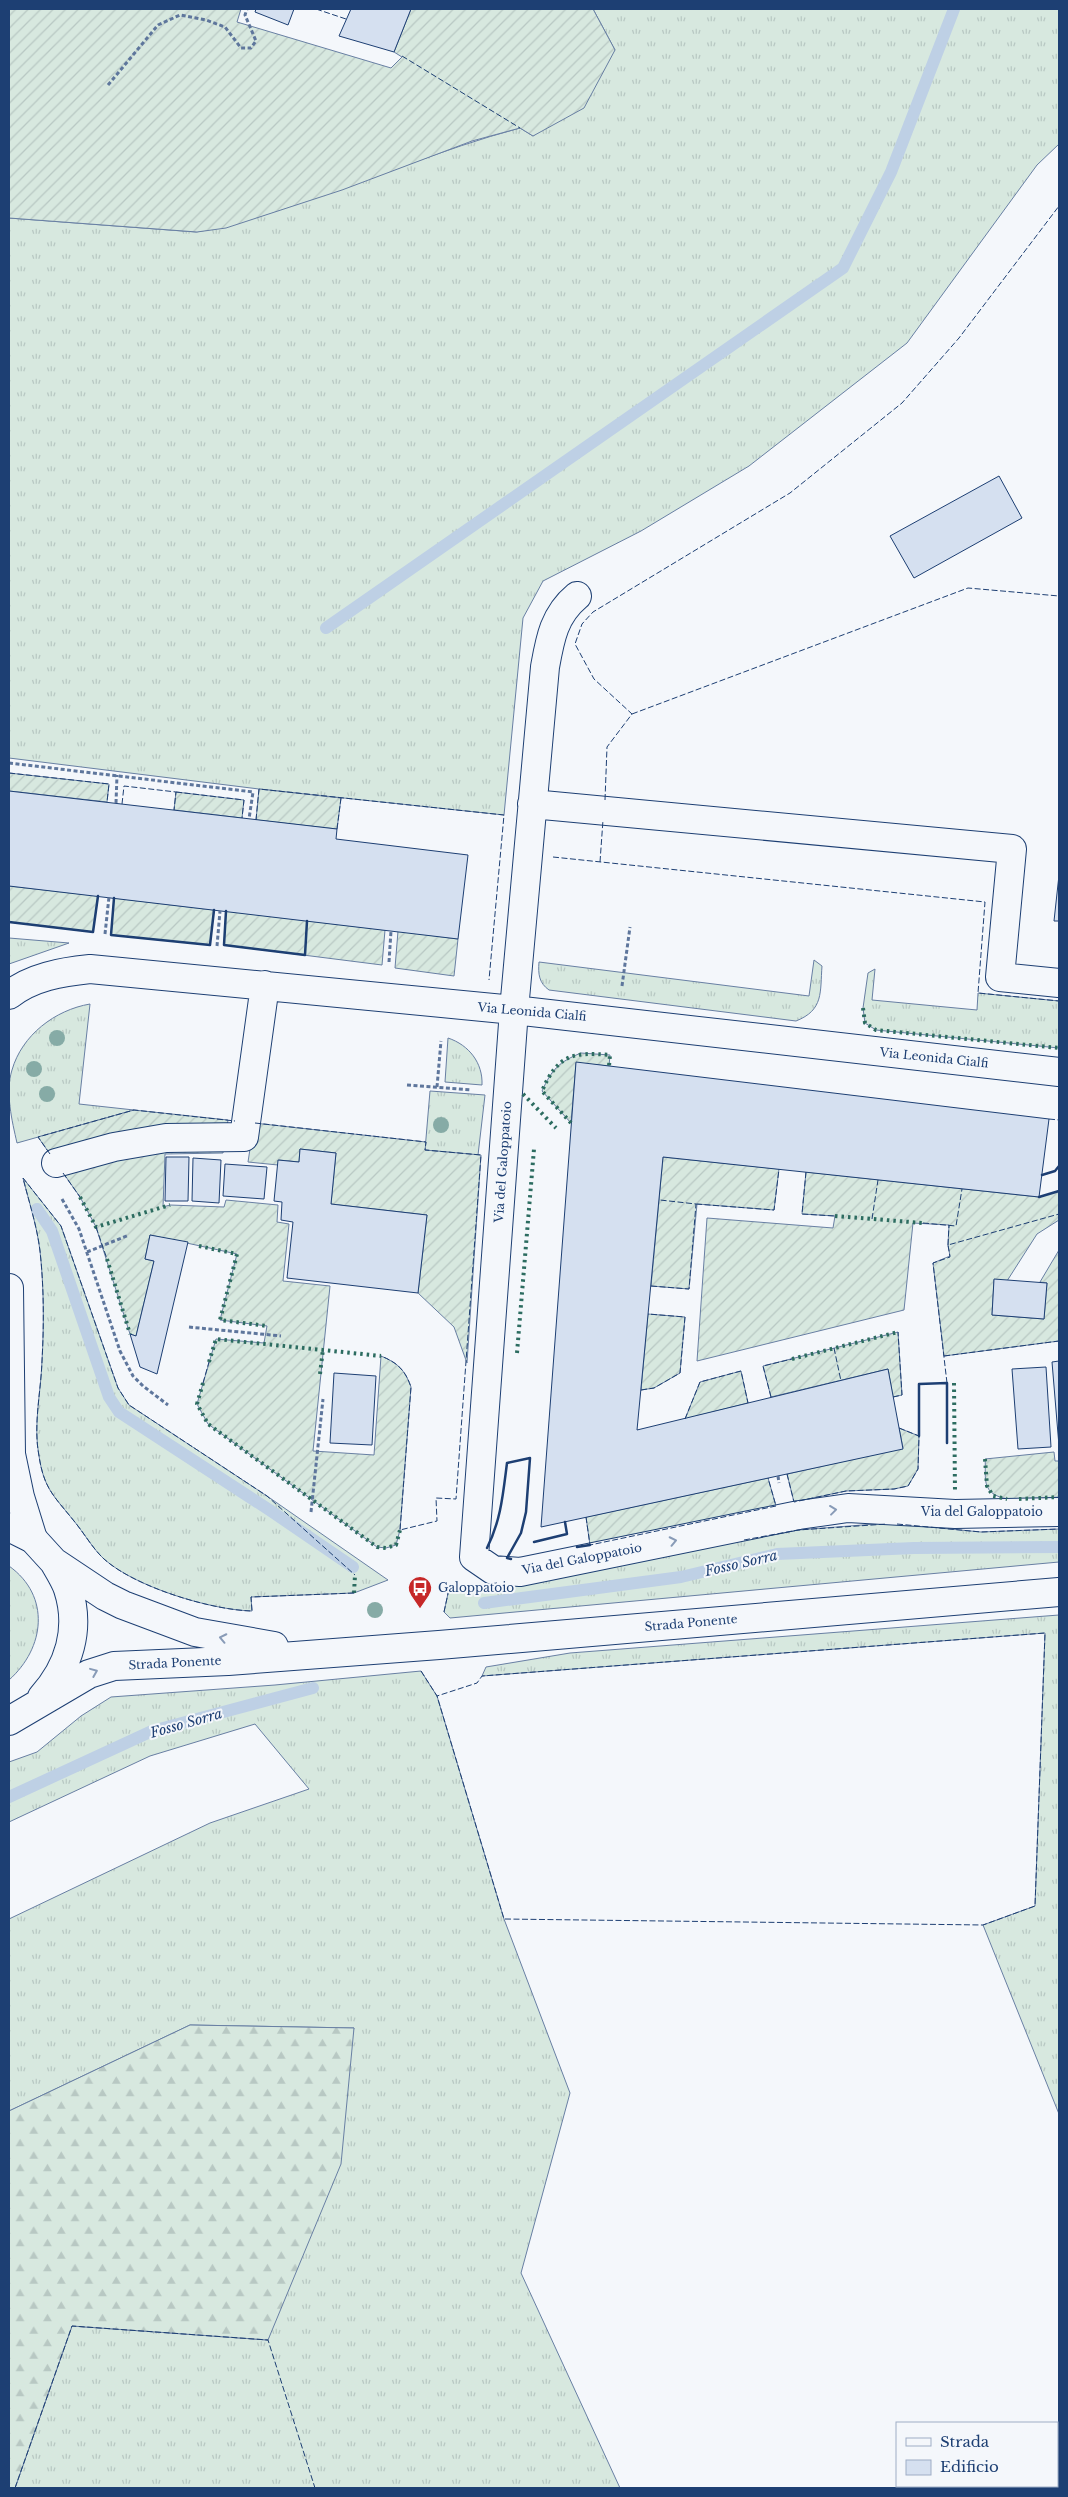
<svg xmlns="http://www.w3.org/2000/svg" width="1068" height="2497" viewBox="0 0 1068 2497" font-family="'Libre Baskerville',serif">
  <defs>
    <pattern id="grass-tufts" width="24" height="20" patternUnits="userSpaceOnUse" patternTransform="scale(1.25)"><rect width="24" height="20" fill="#d7e8df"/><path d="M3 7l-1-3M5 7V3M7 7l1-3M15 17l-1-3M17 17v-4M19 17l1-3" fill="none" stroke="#b8c8c3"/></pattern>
    <pattern id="forest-firs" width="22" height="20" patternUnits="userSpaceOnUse" patternTransform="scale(1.25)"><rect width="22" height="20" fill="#d7e8df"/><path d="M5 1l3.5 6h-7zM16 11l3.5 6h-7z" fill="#b8c8c3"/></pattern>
    <pattern id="garden-furrows" width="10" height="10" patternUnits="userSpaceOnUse" patternTransform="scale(1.25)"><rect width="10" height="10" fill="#d7e8df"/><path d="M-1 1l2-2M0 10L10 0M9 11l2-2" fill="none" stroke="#b8c8c3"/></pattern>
  </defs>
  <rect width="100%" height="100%" fill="#f4f7fb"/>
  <path fill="url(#grass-tufts)" stroke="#687fa3" d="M593,9H1059V144L1037,165L907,343L749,466L641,531L543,581L523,618L504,815L259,789L9,758V218L196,232C228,227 258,217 288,207C366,182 441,149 520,128L533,136L544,128L615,50Z
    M9,938L69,943L9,964Z
    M814,960L822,966C820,992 824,1010 796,1021L549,990C539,983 538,974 539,962L809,996Z
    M875,969L872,1000L977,1010L978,993L1059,1001V1048L876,1030L865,1023L863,1008L868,973Z
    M90,1004L79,1104L134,1110L17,1143C12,1121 5,1092 12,1070C22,1035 55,1010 90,1004Z
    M448,1038C469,1045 483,1063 482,1085L445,1082Z
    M430,1091L485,1095L478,1155L425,1150Z
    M23,1178L61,1226L118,1388L129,1405L267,1496L388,1580L354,1593L251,1597L252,1611C211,1610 135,1587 104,1559C93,1549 84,1533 74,1521C54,1496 44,1489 39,1456C33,1425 41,1392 42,1361C44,1325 44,1287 40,1251C37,1226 29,1202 23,1178Z
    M888,1523L981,1532L1059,1529V1562L450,1618L444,1612L449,1589L546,1578L798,1530Z
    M9,1566C51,1596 45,1648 9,1680Z
    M1059,1615V2114L983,1925L1035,1906L1045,1633L482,1676L486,1667L570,1653Z
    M421,1671L437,1696L504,1919L570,2093L521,2273L620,2488H15L72,2326L268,2340L354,2028L190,2025L9,2111V1919L210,1823L309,1789L255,1724L150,1756L9,1822V1762L37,1752L81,1716L111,1697L275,1685Z"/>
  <path fill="url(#forest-firs)" stroke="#687fa3" d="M190,2025L354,2028L341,2164L268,2340L72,2326L15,2488H9V2111Z"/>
  <path fill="url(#garden-furrows)" stroke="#687fa3" d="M9,9H241L237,22L391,68L402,57L394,52L411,9H593L615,50L584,108L533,136L520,128L472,141L342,190L226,228L197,232L9,218Z
    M9,773L109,784L107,802L9,791Z
    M259,789L341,798L337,829L256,820Z
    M176,792L244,800L242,818L174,810Z
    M9,886L98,896L93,932L9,922Z
    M114,898L214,910L210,945L111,935Z
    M226,911L385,930L382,965L224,945Z
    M398,931L458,939L454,976L395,968Z
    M581,1053L610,1055L609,1066L576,1063L571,1123L542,1091C552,1069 559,1062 581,1053Z
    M134,1110L228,1120L223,1153L165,1154L163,1207L170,1205L224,1207L226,1200L278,1205L277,1222L289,1224L283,1281L330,1286L313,1451L374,1455L381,1356C398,1363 405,1370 411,1387L400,1530L396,1545L386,1548L377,1547L208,1424L197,1404L216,1339L264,1343L267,1326L220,1320L237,1254L150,1235L145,1259L154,1261L136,1336L130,1334L96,1227L80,1197L38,1137Z
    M254,1123L426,1142L425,1150L481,1155L467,1363L454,1327L418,1293L427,1215L331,1204L336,1153L300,1149L299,1162L279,1160L278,1165L248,1162Z
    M663,1157L779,1169L774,1210L697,1204L689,1289L651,1286Z
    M806,1172L1039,1197L1059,1191V1220L1037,1234L1007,1281L994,1280L992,1315L1044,1319L1047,1283L1040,1282L1059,1250V1341L944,1356L933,1263L950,1256L948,1245L949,1225L913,1223L904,1310L697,1361L707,1218L833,1228L835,1216L802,1214Z
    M648,1314L685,1317L680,1373L654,1388L641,1390Z
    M898,1332L902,1395L893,1397L888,1369L771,1397L763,1366Z
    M741,1371L748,1403L685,1419L700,1382Z
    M899,1428L919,1436L918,1469L908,1486L894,1489L846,1491L794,1502L787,1474L903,1448Z
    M1054,1452L1055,1461H1059V1497C1041,1498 995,1507 987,1486C984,1479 986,1467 985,1459Z
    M768,1478L776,1506L590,1545L586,1517Z"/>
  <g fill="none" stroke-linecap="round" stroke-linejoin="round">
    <path stroke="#bed0e5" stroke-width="12" d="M326,628L843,268L891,172L954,9
      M37,1209L52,1231L109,1397L119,1412L271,1511L353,1567
      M484,1603L681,1577L777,1554L914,1548L1059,1547
      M9,1797L152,1731L313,1688"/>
  </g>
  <path fill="#d5e0f0" stroke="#1d3f73" d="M256,9H294L288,25L255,12Z
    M351,9H411L394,52L339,36Z
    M999,476L1022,518L914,578L890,536Z
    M9,791L337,829L336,839L468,855L458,939L9,886Z
    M1059,875V921H1054Z
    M576,1062L1049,1119L1039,1197L663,1157L637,1430L888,1369L903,1449L541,1527Z
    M300,1149L336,1153L331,1204L427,1215L418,1293L287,1278L293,1222L281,1220L282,1202L274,1201L278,1160L299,1162Z
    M166,1157H189L188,1201H165Z
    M193,1158L221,1160L219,1203L192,1201Z
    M225,1164L267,1167L264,1199L223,1196Z
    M150,1235L188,1242L157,1374L140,1367L130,1334L136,1336L154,1261L145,1259Z
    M994,1279L1047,1283L1044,1319L992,1315Z
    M1059,1361V1446L1052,1362Z
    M1046,1367L1051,1447L1018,1449L1012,1369Z
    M334,1373L376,1376L372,1445L330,1443Z"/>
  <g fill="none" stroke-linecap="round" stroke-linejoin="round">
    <g stroke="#1d3f73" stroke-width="30">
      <path id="minor" d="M577,596C554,615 550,639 545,667L514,1010L474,1557L493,1570L520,1572L799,1515L848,1508L955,1514L1059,1512
        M532,804L1012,849L1000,977L1059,983
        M9,995C32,977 61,972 90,969L514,1010L1059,1072
        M56,1163L114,1147L166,1138L244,1137L265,985
        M9,1288L11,1454L20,1497L33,1539"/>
    </g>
    <g stroke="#1d3f73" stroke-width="30">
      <path id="major" d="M9,1527L33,1539L54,1562L105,1596L123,1605L195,1632L274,1646
        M42,1697C69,1667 81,1629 68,1589C65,1580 59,1571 54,1562
        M9,1721L89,1674L114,1666L228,1661L439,1645L1059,1592"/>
    </g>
    <path stroke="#5e769c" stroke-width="3" stroke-dasharray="4 2.5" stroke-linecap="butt" d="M108,85L158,25L180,15L206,20L225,27L241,48H251L256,41L245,15L247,9
      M9,763L253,792L249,819
      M116,803L117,775
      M105,934L109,897
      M217,946L220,911
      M389,962L391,931
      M622,986L630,927
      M407,1085L471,1090
      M437,1087L441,1041
      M62,1199L79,1229L120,1351L133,1376L143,1386L168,1405
      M87,1252L129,1235
      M189,1327L281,1336
      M778,1476L779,1483
      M311,1512L323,1399"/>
    <use href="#minor" stroke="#f4f7fb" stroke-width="28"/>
    <use href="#major" stroke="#f4f7fb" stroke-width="28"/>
    <path stroke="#2c6c60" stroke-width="4" stroke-dasharray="2.5 4" stroke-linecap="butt" d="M863,1008L865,1023L876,1030L1059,1048
      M523,1094L556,1128
      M571,1123L542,1091C558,1054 573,1052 610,1055L609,1066
      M80,1197L96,1227L170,1205
      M835,1216L923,1223
      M199,1246L237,1254L220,1320L267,1326
      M107,1259L130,1334
      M517,1353L534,1149
      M792,1359L898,1332
      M209,1362L216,1339L381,1356
      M320,1374L323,1349
      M203,1383L197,1404L208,1424L377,1547L386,1548L396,1545L400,1530
      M954,1383L955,1493
      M985,1459L987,1486L993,1496L1007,1499
      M1019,1499L1059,1497
      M354,1593L355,1575"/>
    <path stroke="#1d3f73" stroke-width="1" stroke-dasharray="6 2.5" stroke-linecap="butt" d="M316,9L346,19
      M402,56L520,128
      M632,714L968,588L1059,596
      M9,773L109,784L107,802
      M176,792L244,800L242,818
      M605,800L607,747L632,714L594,679L575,644L582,624L593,612L790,493L902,403L959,338L1059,206
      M122,804L124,786L176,792L174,810
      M256,820L259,789L504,815L489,980
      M337,829L341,798
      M553,857L985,902L978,993L1059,1001
      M600,862L603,820
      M1049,1119L1059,1120
      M255,1123L426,1142L425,1150L481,1155L456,1499L436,1498L437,1521L400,1530L411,1387C405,1370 398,1363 381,1356
      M50,1154L38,1137L134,1110L235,1121
      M806,1172L802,1214L835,1216
      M63,1173L80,1197
      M696,1204L774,1210L779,1169
      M872,1219L878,1180
      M923,1223L956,1226L962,1189
      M96,1227L107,1259
      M948,1245L949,1225
      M651,1286L689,1289L696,1204L660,1200
      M834,1348L841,1381
      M944,1356L1059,1341
      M203,1383L209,1362
      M947,1383L933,1263L950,1257L948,1245L1059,1214
      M641,1390L654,1388L680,1373L685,1317L648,1314
      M771,1397L763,1366L792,1359
      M893,1397L902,1395L898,1332
      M685,1419L700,1382L741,1371L748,1403
      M787,1474L794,1502L846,1491L894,1489L908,1486L918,1469L919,1436L899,1428
      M586,1517L590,1545L776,1506L768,1478
      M897,1524L981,1532L1059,1529
      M744,1540L798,1530L887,1524
      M354,1593L251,1597L252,1611C211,1610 135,1587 104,1559C93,1549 84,1533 74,1521C54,1496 44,1489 39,1456C33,1425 41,1392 42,1361C44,1325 44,1287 40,1251C37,1226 29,1202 23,1178L61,1226L118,1388L129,1405L267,1496L355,1575
      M444,1612L449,1589L497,1583
      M421,1671L437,1696L504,1919L983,1925L1035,1906L1045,1633L482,1676L477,1683L437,1696
      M15,2488L72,2326L268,2340L315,2488"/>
    <path stroke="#1d3f73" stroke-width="2.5" d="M114,898L111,935L210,945L214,910
      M226,911L224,945L305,955L307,921
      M9,922L93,932L98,896
      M1042,1175L1055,1171L1059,1166
      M1039,1197L1059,1191
      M919,1436V1384L947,1383V1443
      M534,1542L567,1534L565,1522
      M577,1547L590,1545
      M487,1548C501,1520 503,1494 507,1463L530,1458L526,1512L521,1533L507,1558L511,1559"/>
  </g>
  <g fill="#86aba6">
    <circle cx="57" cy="1038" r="8"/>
    <circle cx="34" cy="1069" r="8"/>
    <circle cx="47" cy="1094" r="8"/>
    <circle cx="441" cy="1125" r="8"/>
    <circle cx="375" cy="1610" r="8"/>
  </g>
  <defs><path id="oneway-chevron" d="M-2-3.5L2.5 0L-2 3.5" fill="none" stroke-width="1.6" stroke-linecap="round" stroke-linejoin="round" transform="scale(1.25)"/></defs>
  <g stroke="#889bb7">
    <use href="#oneway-chevron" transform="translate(833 1510) rotate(-7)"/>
    <use href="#oneway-chevron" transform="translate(673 1541) rotate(-12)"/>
    <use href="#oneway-chevron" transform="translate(223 1638) rotate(-168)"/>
    <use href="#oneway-chevron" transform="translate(94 1672) rotate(-22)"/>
  </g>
  <defs>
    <g id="bus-pin" transform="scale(1.25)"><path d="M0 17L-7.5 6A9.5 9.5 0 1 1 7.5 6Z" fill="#c62828" stroke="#f4f7fb"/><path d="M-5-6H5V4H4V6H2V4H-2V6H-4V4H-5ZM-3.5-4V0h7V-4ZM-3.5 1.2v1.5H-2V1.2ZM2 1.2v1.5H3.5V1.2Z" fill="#fff"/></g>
  </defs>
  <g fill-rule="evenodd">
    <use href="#bus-pin" x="420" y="1588"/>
  </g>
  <g text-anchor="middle" stroke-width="4" stroke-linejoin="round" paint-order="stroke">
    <g font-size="12" fill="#1d3f73" stroke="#f4f7fb">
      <text transform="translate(532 1012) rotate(5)" y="4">Via Leonida Cialfi</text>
      <text transform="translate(934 1058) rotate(6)" y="4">Via Leonida Cialfi</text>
      <text transform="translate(503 1162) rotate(-86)" y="4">Via del Galoppatoio</text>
      <text x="982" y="1516">Via del Galoppatoio</text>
      <text transform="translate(582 1559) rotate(-11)" y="4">Via del Galoppatoio</text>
      <text transform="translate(691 1623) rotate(-5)" y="4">Strada Ponente</text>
      <text transform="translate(175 1663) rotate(-3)" y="4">Strada Ponente</text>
    </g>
    <g font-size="12" fill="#1d3f73" stroke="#f4f7fb" text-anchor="start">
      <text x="438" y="1592">Galoppatoio</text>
    </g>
    <g font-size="14" font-style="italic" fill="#1d3f73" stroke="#f4f7fb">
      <text transform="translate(741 1563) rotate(-13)" y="5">Fosso Sorra</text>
      <text transform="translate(186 1723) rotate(-16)" y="5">Fosso Sorra</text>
    </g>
  </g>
  <rect width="1068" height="2497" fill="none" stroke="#1d3f73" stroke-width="20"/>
  <rect x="896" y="2422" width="162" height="65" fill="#f4f7fb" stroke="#9eadc5"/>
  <rect x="906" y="2438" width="25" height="8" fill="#f4f7fb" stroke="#9eadc5"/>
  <text x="940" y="2447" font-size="15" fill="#1d3f73">Strada</text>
  <rect x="906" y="2460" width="25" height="15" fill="#d5e0f0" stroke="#9eadc5"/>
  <text x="940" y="2472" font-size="15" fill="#1d3f73">Edificio</text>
</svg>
